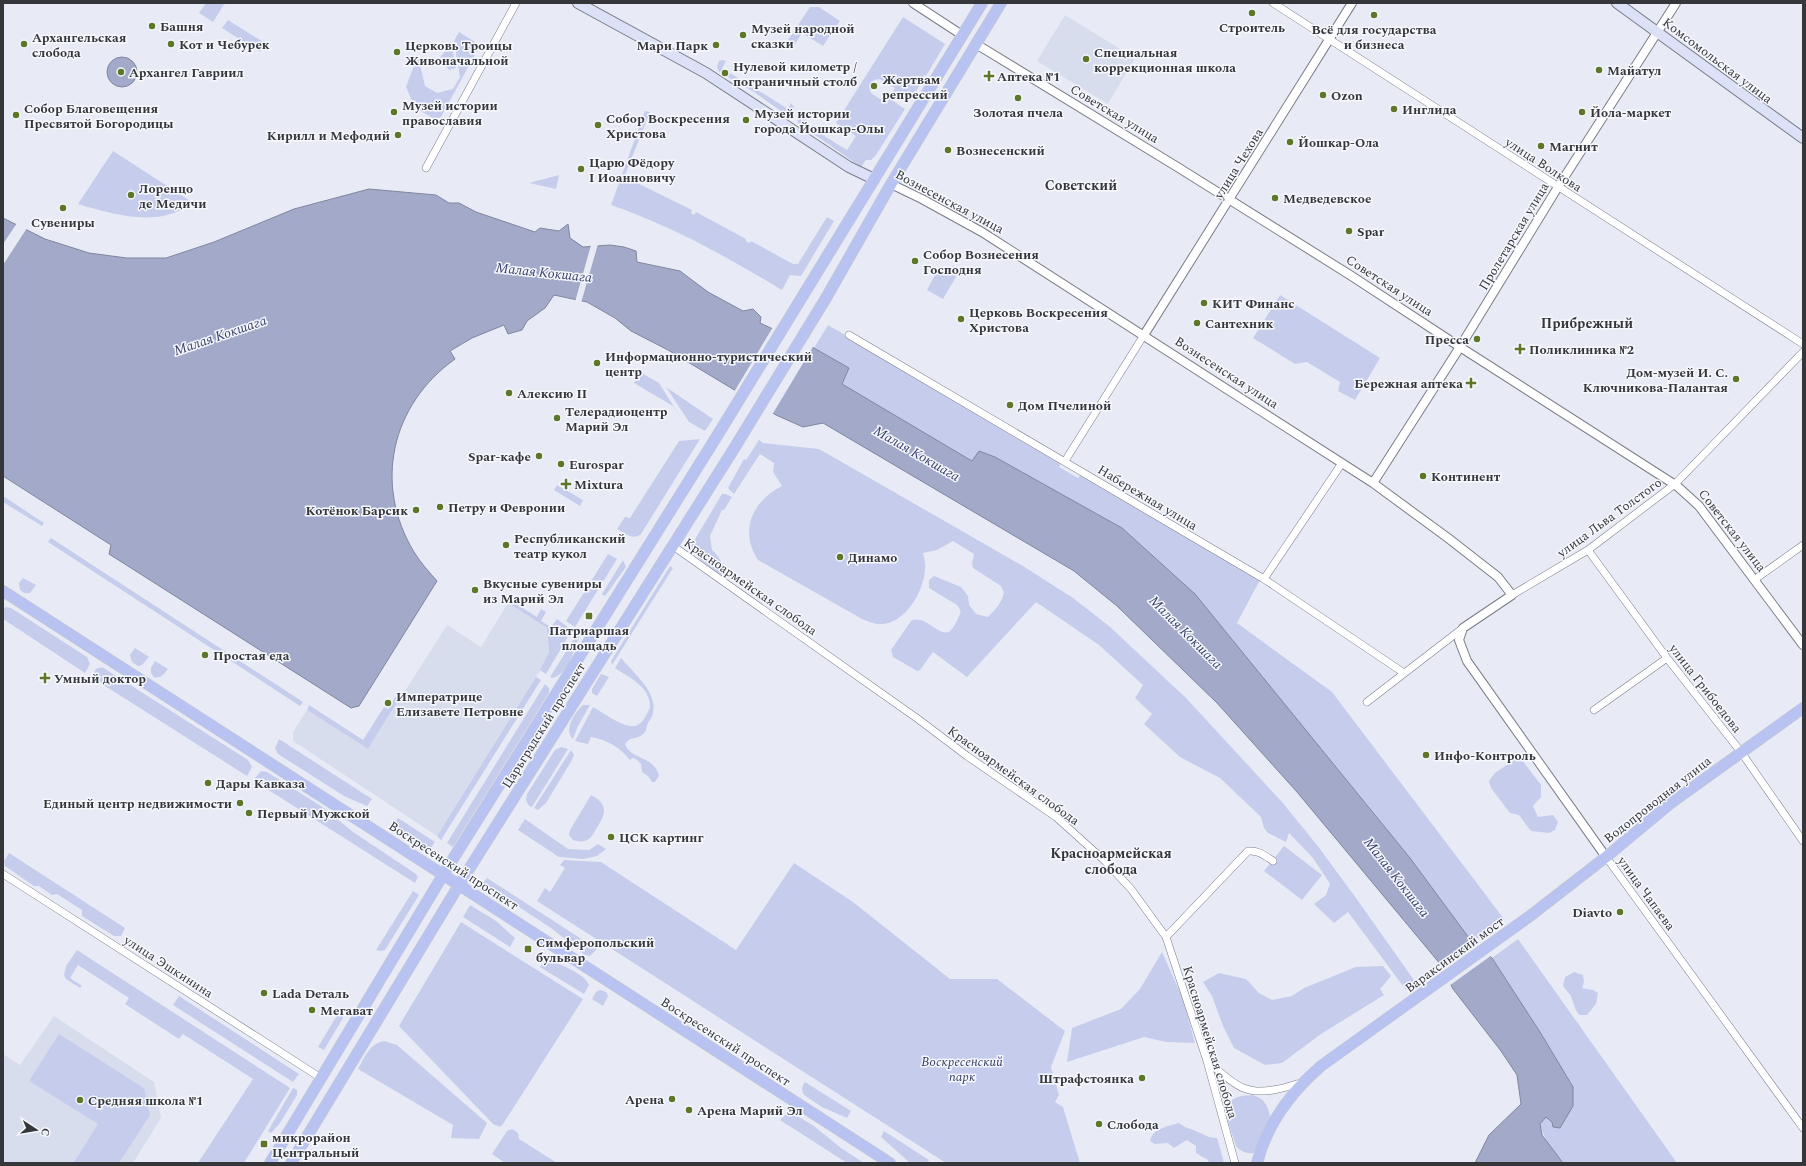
<svg xmlns="http://www.w3.org/2000/svg" width="1806" height="1166" viewBox="0 0 1806 1166" font-family="Spectral,serif">
  <rect width="100%" height="100%" fill="#e8ebf5"/>
  <path fill="#d8ddee" d="M1065,15L1135,58L1108,104L1037,61Z
    M508,603L547,628L549,652L545,663L437,836L293,741V732L307,710L368,749L447,625L481,647Z
    M54,1016L154,1082L161,1118L133,1163H3V1054L20,1065Z"/>
  <path fill="#c6cdec" d="M206,3H225L213,22L199,13Z
    M810,7H819L840,21L823,46L802,33L795,44L788,40Z
    M903,17L945,44L926,76L924,75L920,82L921,83L908,104L892,93L895,88L880,79C871,79 868,86 871,93L886,103L889,98L905,109L876,155L871,160H866L861,167L798,123L797,118L800,115H804L806,118L805,124L847,150L856,136L836,123Z
    M228,20L265,43L260,52L222,28Z
    M459,32L475,42L478,49L441,117L435,119L415,108L406,87L418,55L425,86L437,93L453,89L460,77L454,41Z
    M451,42L456,68L449,70L446,66L440,64V58Z
    M722,60L726,61L722,68L788,109L791,103L794,107L792,114H785L754,92L719,72L717,67L719,61Z
    M645,111L650,112L625,175L623,177L624,179L627,178L692,210L691,213L694,215L696,212L746,239V241L749,243L751,241L793,264H798L827,217L834,221L801,276L790,275L782,290C727,257 672,226 611,205Z
    M113,151L195,204C185,208 174,214 163,216C135,221 105,212 78,204Z
    M559,175L556,189L529,183Z
    M953,266L960,270L943,299L927,290L936,273Z
    M1280,295L1380,358L1355,400L1338,391L1340,382L1307,362L1295,364L1253,338Z
    M828,325L1062,461L1059,467L1078,478L1082,473L1260,580L1237,623L1332,692L1504,919L1472,942L1410,858L1195,594L1122,528L995,457L979,451L972,462L842,384L849,368L814,348Z
    M640,372L659,383L681,418L673,406L634,383Z
    M666,387L713,419L705,431L689,422Z
    M700,439L641,534C633,541 625,533 617,529L625,517L630,518L679,441Z
    M759,440L763,443L819,449L1023,566L1073,598L1109,626L1186,698L1282,802L1317,845L1356,898L1416,983L1406,990L1348,912L1334,923L1314,904L1326,895L1330,884L1313,858L1289,833L1286,842L1268,833L1264,828L1261,817L1220,778L1180,757L1144,724L1152,714L1135,698L1143,685L1099,645L1036,602L967,677L933,652L920,670L917,671L893,657L891,650L911,621C926,613 941,641 951,630C954,627 957,621 959,616C962,612 960,609 957,605L929,588V580L934,576L961,587L968,596L969,605L976,614L988,617C995,610 1002,603 1004,592L1001,586L973,568L972,563L974,554L953,541L937,550L923,553C924,558 926,563 925,569C924,592 904,627 877,624C872,623 867,621 862,619L758,560C739,531 752,501 782,486L773,472L774,463L760,454L734,494L728,488L744,459L746,460Z
    M557,485L583,500L580,506L554,490Z
    M722,494H726L732,497L724,510H722L710,536L712,550C719,556 723,563 724,573L720,575L698,558L691,546Z
    M3,496L44,523L42,526L3,502Z
    M51,538L303,702L300,706L48,542Z
    M608,554L617,559L575,627L566,621Z
    M623,560L626,567L605,596L602,594Z
    M670,566L673,568L612,665L611,661Z
    M23,578L36,585L30,593H24L20,590L19,583Z
    M510,600L537,617L541,609L546,612L541,621L551,627L557,619L572,630L546,674L540,670L549,652L547,628L508,603Z
    M6,607L11,608L87,657L90,664L85,673L3,619V609Z
    M577,634L580,636C574,649 568,674 553,678L550,677Z
    M135,648L149,657L142,665L138,666L132,662L130,655Z
    M621,658C633,672 658,693 653,712C653,716 650,720 648,723C646,727 647,731 643,734C637,740 632,735 625,744C630,760 654,755 659,776L655,782H652L648,776L642,772L641,764L636,759L632,758L630,760C619,747 608,740 591,737L588,744L575,741L593,707C603,712 629,733 639,724C644,721 647,713 650,708C651,687 630,678 615,668Z
    M155,661L168,669C164,674 161,679 154,677L151,673V668Z
    M102,667L248,760L252,767L247,776L91,677L96,669Z
    M601,674L609,677L597,696L592,693V689Z
    M536,677L541,680L441,840L437,836Z
    M545,684L549,688V693L453,847L447,843Z
    M399,691L403,693L368,749L307,710L309,705L363,740L384,707L388,709Z
    M583,705H590L578,726L573,739C563,730 575,712 583,705Z
    M279,739L372,799L367,806L344,796L278,754L275,748Z
    M561,747L568,749L532,807L529,806L526,800L527,794L555,750Z
    M571,750L574,755L572,760L546,803L538,810L534,808Z
    M1514,760H1522L1541,785V797L1533,806L1538,817L1553,815L1558,822L1555,830L1549,833L1531,831L1519,815L1510,813L1491,788L1489,781L1495,773Z
    M261,771L267,772L324,808L353,832L416,874L418,877L415,883L253,780Z
    M591,795C610,805 605,815 596,829C593,834 591,839 585,841C581,842 576,841 573,840L569,835L570,830Z
    M398,818L435,842L428,852L412,843L392,826Z
    M525,819L568,849L589,850L598,844L606,849L597,856L584,859L559,857L518,830Z
    M1284,846L1322,875L1302,900L1264,871Z
    M9,853L125,928L121,936H114L82,916V910L57,894L52,895L39,886H34L5,866L4,861Z
    M564,860L601,862L736,950L794,863L853,902L950,979H997L1065,1031L1051,1067L1059,1095L1055,1102L1063,1107L1080,1163H946L537,901L545,888L550,892L565,868L560,865Z
    M487,878L597,949L590,956L585,955L551,928L487,886L483,883Z
    M413,891L419,895L385,950L381,951L376,950Z
    M470,905L496,921L515,938L510,947L463,917Z
    M461,922L583,999L503,1124L500,1127L493,1124L399,1026Z
    M1518,939L1677,1163H1563C1554,1151 1543,1139 1540,1124L1546,1117L1560,1128L1573,1106V1087L1540,1032L1492,958Z
    M77,950L290,1088L244,1163H198L253,1079L183,1034L179,1039L125,1004L129,998L78,965L70,978L82,986L80,988L66,979L64,975L66,966Z
    M1162,952L1183,999L1195,1043L1166,1042L1144,1037L1067,1062L1072,1028L1121,1009L1140,989Z
    M546,958C556,963 586,974 589,985L584,994L540,967Z
    M1383,966L1391,976L1380,989L1384,995L1321,1034L1282,1063L1265,1065L1234,1048L1223,1026L1212,996L1203,982L1219,973L1246,979L1259,993L1272,1000L1292,996L1304,988L1356,967Z
    M1574,972L1583,975L1584,982L1582,988L1593,990L1598,993L1596,1004L1587,1015H1579L1575,1008L1571,996L1563,986L1565,977Z
    M600,990L606,992L608,996L603,1006L592,999L596,992Z
    M179,996L299,1074L293,1082L173,1005Z
    M339,1012L343,1015V1018L324,1050L318,1047Z
    M59,1034L144,1088L150,1115L119,1163L74,1162L98,1124L29,1081Z
    M384,1041L397,1045L487,1123L479,1139L451,1138L453,1125L358,1069C365,1057 369,1044 384,1041Z
    M805,1082L851,1111L847,1118L822,1107L804,1095C801,1091 802,1085 805,1082Z
    M293,1088L297,1090V1095L280,1123L271,1133L268,1131Z
    M1252,1095C1264,1098 1268,1105 1270,1117L1254,1153C1247,1154 1241,1152 1236,1146C1229,1122 1213,1096 1252,1095Z
    M789,1111L814,1126L841,1148L864,1163H847L780,1120Z
    M1179,1123C1187,1129 1190,1128 1198,1132C1206,1135 1208,1138 1217,1138L1224,1163H1209L1208,1160L1196,1153V1146L1187,1140L1174,1148L1168,1143L1155,1144L1150,1141C1152,1129 1168,1126 1179,1123Z
    M512,1129L518,1133L519,1139L557,1163H505L492,1154L507,1131Z
    M884,1131L929,1160L927,1163H910L881,1137Z"/>
  <path fill="#a2a9c9" stroke="#81869e" d="M107 72a15 15 0 1 1 30 0a15 15 0 1 1-30 0Z
    M369,189L436,195L449,203H459L476,212L535,232L540,228L559,231L568,224L570,238L583,247L610,245L624,247L636,251L637,262L680,271L708,292L743,311L753,309L761,317L760,323L814,348L849,368L842,384L972,461L979,451L995,457L1122,528L1195,594L1410,858L1472,942L1492,958L1540,1032L1573,1087V1106L1560,1128L1553,1127L1552,1122L1546,1117L1540,1124L1542,1135L1563,1163H1475L1489,1135L1521,1104L1517,1075L1501,1051L1453,989L1441,965L1297,792L1217,703L1117,606L1074,571L823,423L803,427L776,415L668,350L631,331L615,318L587,302L554,295L545,308L527,321L522,330L508,334L504,325L472,338L450,351L455,359C391,405 373,484 414,552C420,562 429,572 437,581L359,706L351,708L109,554L111,545L3,476V218L45,239L89,253L127,258H166L214,242L294,209Z"/>
  <path fill="#e8ebf5" d="M17,223L27,228L3,265V244Z
    M598,244L581,303L575,302L591,245Z
    M773,327L814,345L772,415L734,392Z
    M1478,944L1492,955L1449,986L1441,970Z"/>
  <g fill="none" stroke-linecap="round" stroke-linejoin="round">
    <g stroke="#7a7d86" stroke-width="8">
      <path id="minor" d="M1273,3L1803,344
        M426,168L516,3
        M849,335L1264,579L1404,673
        M1065,461L1144,335
        M673,546L918,719L967,756L1056,817L1105,861L1131,889L1166,937L1207,1061L1235,1163
        M1588,550L1667,658L1741,752L1803,841
        M1264,579L1342,463
        M1754,580L1803,545
        M1512,595L1588,550L1675,484L1803,352
        M1367,702L1463,628
        M1594,710L1667,658
        M1606,857L1803,1128
        M3,874L321,1078
        M1166,937L1248,851C1258,850 1264,855 1273,861
        M1207,1061C1232,1082 1243,1097 1278,1089C1286,1088 1294,1084 1302,1083"/>
    </g>
    <g stroke="#7a7d86" stroke-width="10">
      <path id="tertiary" d="M913,3L962,35
        M976,44L1179,168L1350,275L1460,347L1677,486L1699,506L1803,645
        M891,184L922,199L982,232L1373,483L1448,538L1498,577L1512,595L1463,628L1459,640L1467,661L1606,857
        M1144,335L1352,3
        M1373,483L1460,347L1558,187L1676,3"/>
    </g>
    <g stroke="#7a7d86" stroke-width="12">
      <path id="secondary" d="M578,3L706,73L849,167L874,179
        M1617,3L1803,138"/>
    </g>
    <g stroke="#cacbcc" stroke-width="12">
      <path id="primary" d="M3,591L890,1163
        M270,1163L443,875L717,436L982,3
        M291,1163L459,885L735,447L826,298L891,184L1001,3
        M1257,1163C1267,1124 1291,1092 1321,1066L1530,916L1606,857L1671,803L1803,708"/>
    </g>
    <use href="#minor" stroke="#fff" stroke-width="7"/>
    <use href="#tertiary" stroke="#fff" stroke-width="8"/>
    <use href="#secondary" stroke="#dce1f8" stroke-width="10"/>
    <use href="#primary" stroke="#b9c3f1" stroke-width="11"/>
  </g>
  <g fill="#5e7628" stroke="#f6f8fe" stroke-width="1.5">
    <circle cx="1252" cy="13" r="4"/>
    <circle cx="1374" cy="15" r="4"/>
    <circle cx="152" cy="26" r="4"/>
    <circle cx="743" cy="35" r="4"/>
    <circle cx="24" cy="44" r="4"/>
    <circle cx="171" cy="44" r="4"/>
    <circle cx="716" cy="45" r="4"/>
    <circle cx="397" cy="52" r="4"/>
    <circle cx="1086" cy="59" r="4"/>
    <circle cx="1599" cy="70" r="4"/>
    <circle cx="121" cy="72" r="4"/>
    <circle cx="725" cy="73" r="4"/>
    <path d="M987 70h4v4h4v4h-4v4h-4v-4h-4v-4h4z"/>
    <circle cx="874" cy="86" r="4"/>
    <circle cx="1323" cy="95" r="4"/>
    <circle cx="1018" cy="98" r="4"/>
    <circle cx="1394" cy="109" r="4"/>
    <circle cx="394" cy="112" r="4"/>
    <circle cx="1582" cy="112" r="4"/>
    <circle cx="16" cy="115" r="4"/>
    <circle cx="746" cy="120" r="4"/>
    <circle cx="598" cy="125" r="4"/>
    <circle cx="398" cy="135" r="4"/>
    <circle cx="1290" cy="142" r="4"/>
    <circle cx="1541" cy="146" r="4"/>
    <circle cx="948" cy="150" r="4"/>
    <circle cx="581" cy="169" r="4"/>
    <circle cx="131" cy="195" r="4"/>
    <circle cx="1275" cy="198" r="4"/>
    <circle cx="63" cy="208" r="4"/>
    <circle cx="1349" cy="231" r="4"/>
    <circle cx="915" cy="261" r="4"/>
    <circle cx="1204" cy="303" r="4"/>
    <circle cx="961" cy="319" r="4"/>
    <circle cx="1197" cy="323" r="4"/>
    <circle cx="1477" cy="339" r="4"/>
    <path d="M1518 343h4v4h4v4h-4v4h-4v-4h-4v-4h4z"/>
    <circle cx="597" cy="363" r="4"/>
    <circle cx="1736" cy="379" r="4"/>
    <path d="M1469 377h4v4h4v4h-4v4h-4v-4h-4v-4h4z"/>
    <circle cx="509" cy="393" r="4"/>
    <circle cx="1010" cy="405" r="4"/>
    <circle cx="557" cy="418" r="4"/>
    <circle cx="539" cy="456" r="4"/>
    <circle cx="561" cy="464" r="4"/>
    <circle cx="1423" cy="476" r="4"/>
    <path d="M564 478h4v4h4v4h-4v4h-4v-4h-4v-4h4z"/>
    <circle cx="440" cy="507" r="4"/>
    <circle cx="416" cy="510" r="4"/>
    <circle cx="506" cy="545" r="4"/>
    <circle cx="840" cy="557" r="4"/>
    <circle cx="475" cy="590" r="4"/>
    <rect x="585" y="612" width="8" height="8" rx="2"/>
    <circle cx="205" cy="655" r="4"/>
    <path d="M43 672h4v4h4v4h-4v4h-4v-4h-4v-4h4z"/>
    <circle cx="388" cy="703" r="4"/>
    <circle cx="1426" cy="755" r="4"/>
    <circle cx="208" cy="783" r="4"/>
    <circle cx="240" cy="803" r="4"/>
    <circle cx="249" cy="813" r="4"/>
    <circle cx="611" cy="837" r="4"/>
    <circle cx="1620" cy="912" r="4"/>
    <rect x="524" y="945" width="8" height="8" rx="2"/>
    <circle cx="264" cy="993" r="4"/>
    <circle cx="312" cy="1010" r="4"/>
    <circle cx="1142" cy="1078" r="4"/>
    <circle cx="672" cy="1099" r="4"/>
    <circle cx="80" cy="1100" r="4"/>
    <circle cx="689" cy="1110" r="4"/>
    <circle cx="1099" cy="1124" r="4"/>
    <rect x="260" y="1140" width="8" height="8" rx="2"/>
  </g>
  <g text-anchor="middle" stroke-width="3" stroke-linejoin="round" paint-order="stroke">
    <g font-size="13" font-weight="bold" fill="#35363a" stroke="#f6f8fe" text-anchor="start">
      <text x="160" y="31">Башня</text>
      <text x="1252" y="32" text-anchor="middle">Строитель</text>
      <text x="751" y="33">Музей народной<tspan x="751" dy="15">сказки</tspan></text>
      <text x="1374" y="34" text-anchor="middle">Всё для государства<tspan x="1374" dy="15">и бизнеса</tspan></text>
      <text x="32" y="42">Архангельская<tspan x="32" dy="15">слобода</tspan></text>
      <text x="179" y="49">Кот и Чебурек</text>
      <text x="405" y="50">Церковь Троицы<tspan x="405" dy="15">Живоначальной</tspan></text>
      <text x="708" y="50" text-anchor="end">Мари Парк</text>
      <text x="1094" y="57">Специальная<tspan x="1094" dy="15">коррекционная школа</tspan></text>
      <text x="733" y="71">Нулевой километр /<tspan x="733" dy="15">пограничный столб</tspan></text>
      <text x="1607" y="75">Майатул</text>
      <text x="129" y="77">Архангел Гавриил</text>
      <text x="997" y="81">Аптека №1</text>
      <text x="882" y="84">Жертвам<tspan x="882" dy="15">репрессий</tspan></text>
      <text x="1331" y="100">Ozon</text>
      <text x="402" y="110">Музей истории<tspan x="402" dy="15">православия</tspan></text>
      <text x="24" y="113">Собор Благовещения<tspan x="24" dy="15">Пресвятой Богородицы</tspan></text>
      <text x="1402" y="114">Инглида</text>
      <text x="1018" y="117" text-anchor="middle">Золотая пчела</text>
      <text x="1590" y="117">Йола-маркет</text>
      <text x="754" y="118">Музей истории<tspan x="754" dy="15">города Йошкар-Олы</tspan></text>
      <text x="606" y="123">Собор Воскресения<tspan x="606" dy="15">Христова</tspan></text>
      <text x="390" y="140" text-anchor="end">Кирилл и Мефодий</text>
      <text x="1298" y="147">Йошкар-Ола</text>
      <text x="1549" y="151">Магнит</text>
      <text x="956" y="155">Вознесенский</text>
      <text x="589" y="167">Царю Фёдору<tspan x="589" dy="15">I Иоанновичу</tspan></text>
      <text x="139" y="193">Лоренцо<tspan x="139" dy="15">де Медичи</tspan></text>
      <text x="1283" y="203">Медведевское</text>
      <text x="63" y="227" text-anchor="middle">Сувениры</text>
      <text x="1357" y="236">Spar</text>
      <text x="923" y="259">Собор Вознесения<tspan x="923" dy="15">Господня</tspan></text>
      <text x="1212" y="308">КИТ Финанс</text>
      <text x="969" y="317">Церковь Воскресения<tspan x="969" dy="15">Христова</tspan></text>
      <text x="1205" y="328">Сантехник</text>
      <text x="1469" y="344" text-anchor="end">Пресса</text>
      <text x="1529" y="354">Поликлиника №2</text>
      <text x="605" y="361">Информационно-туристический<tspan x="605" dy="15">центр</tspan></text>
      <text x="1728" y="377" text-anchor="end">Дом-музей И. С.<tspan x="1728" dy="15">Ключникова-Палантая</tspan></text>
      <text x="1463" y="388" text-anchor="end">Бережная аптека</text>
      <text x="517" y="398">Алексию II</text>
      <text x="1018" y="410">Дом Пчелиной</text>
      <text x="565" y="416">Телерадиоцентр<tspan x="565" dy="15">Марий Эл</tspan></text>
      <text x="531" y="461" text-anchor="end">Spar-кафе</text>
      <text x="569" y="469">Eurospar</text>
      <text x="1431" y="481">Континент</text>
      <text x="574" y="489">Mixtura</text>
      <text x="448" y="512">Петру и Февронии</text>
      <text x="408" y="515" text-anchor="end">Котёнок Барсик</text>
      <text x="514" y="543">Республиканский<tspan x="514" dy="15">театр кукол</tspan></text>
      <text x="848" y="562">Динамо</text>
      <text x="483" y="588">Вкусные сувениры<tspan x="483" dy="15">из Марий Эл</tspan></text>
      <text x="589" y="635" text-anchor="middle">Патриаршая<tspan x="589" dy="15">площадь</tspan></text>
      <text x="213" y="660">Простая еда</text>
      <text x="54" y="683">Умный доктор</text>
      <text x="396" y="701">Императрице<tspan x="396" dy="15">Елизавете Петровне</tspan></text>
      <text x="1434" y="760">Инфо-Контроль</text>
      <text x="216" y="788">Дары Кавказа</text>
      <text x="232" y="808" text-anchor="end">Единый центр недвижимости</text>
      <text x="257" y="818">Первый Мужской</text>
      <text x="619" y="842">ЦСК картинг</text>
      <text x="1612" y="917" text-anchor="end">Diavto</text>
      <text x="536" y="947">Симферопольский<tspan x="536" dy="15">бульвар</tspan></text>
      <text x="272" y="998">Lada Dеталь</text>
      <text x="320" y="1015">Мегават</text>
      <text x="1134" y="1083" text-anchor="end">Штрафстоянка</text>
      <text x="664" y="1104" text-anchor="end">Арена</text>
      <text x="88" y="1105">Средняя школа №1</text>
      <text x="697" y="1115">Арена Марий Эл</text>
      <text x="1107" y="1129">Слобода</text>
      <text x="272" y="1142">микрорайон<tspan x="272" dy="15">Центральный</tspan></text>
    </g>
    <g font-size="13" fill="#35363a" stroke="#f6f8fe">
      <text transform="translate(1718 60) rotate(37)" y="5">Комсомольская улица</text>
      <text transform="translate(1115 113) rotate(31)" y="5">Советская улица</text>
      <text transform="translate(1238 163) rotate(-58)" y="5">улица Чехова</text>
      <text transform="translate(1544 164) rotate(33)" y="5">улица Волкова</text>
      <text transform="translate(950 201) rotate(28)" y="5">Вознесенская улица</text>
      <text transform="translate(1513 236) rotate(-59)" y="5">Пролетарская улица</text>
      <text transform="translate(1390 285) rotate(33)" y="5">Советская улица</text>
      <text transform="translate(1227 372) rotate(33)" y="5">Вознесенская улица</text>
      <text transform="translate(1148 497) rotate(31)" y="5">Набережная улица</text>
      <text transform="translate(1609 517) rotate(-36)" y="5">улица Льва Толстого</text>
      <text transform="translate(1733 530) rotate(52)" y="5">Советская улица</text>
      <text transform="translate(751 586) rotate(35)" y="5">Красноармейская слобода</text>
      <text transform="translate(1706 688) rotate(52)" y="5">улица Грибоедова</text>
      <text transform="translate(543 725) rotate(-58)" y="5">Царьградский проспект</text>
      <text transform="translate(1014 775) rotate(36)" y="5">Красноармейская слобода</text>
      <text transform="translate(1657 799) rotate(-38)" y="5">Водопроводная улица</text>
      <text transform="translate(454 865) rotate(33)" y="5">Воскресенский проспект</text>
      <text transform="translate(1647 893) rotate(54)" y="5">улица Чапаева</text>
      <text transform="translate(1454 954) rotate(-36)" y="5">Вараксинский мост</text>
      <text transform="translate(169 966) rotate(33)" y="5">улица Эшкинина</text>
      <text transform="translate(726 1041) rotate(33)" y="5">Воскресенский проспект</text>
      <text transform="translate(1211 1042) rotate(73)" y="5">Красноармейская слобода</text>
    </g>
    <g font-size="13" font-style="italic" fill="#323965" stroke="#f6f8fe">
      <text x="962" y="1066">Воскресенский<tspan x="962" dy="15">парк</tspan></text>
    </g>
    <g font-size="14" font-weight="bold" fill="#35363a" stroke="#f6f8fe">
      <text x="1081" y="190">Советский</text>
      <text x="1587" y="328">Прибрежный</text>
      <text x="1111" y="858">Красноармейская<tspan x="1111" dy="16">слобода</tspan></text>
    </g>
    <g font-size="14" font-style="italic" fill="#373f6c" stroke="#f6f8fe">
      <text transform="translate(544 272) rotate(6)" y="5">Малая Кокшага</text>
      <text transform="translate(220 335) rotate(-19)" y="5">Малая Кокшага</text>
      <text transform="translate(917 453) rotate(30)" y="5">Малая Кокшага</text>
      <text transform="translate(1186 632) rotate(45)" y="5">Малая Кокшага</text>
      <text transform="translate(1397 877) rotate(52)" y="5">Малая Кокшага</text>
    </g>
  </g>
  <rect width="1806" height="1166" fill="none" stroke="#35363a" stroke-width="8"/>
  <g transform="translate(36 1130) rotate(102)" stroke="#f6f8fe" stroke-width="3" paint-order="stroke">
  <path d="M0-3L7 15L0 10L-7 15Z" fill="#35363a"/>
  <text y="-6" font-size="11" font-weight="bold" text-anchor="middle" fill="#35363a">С</text>
  </g>
</svg>
